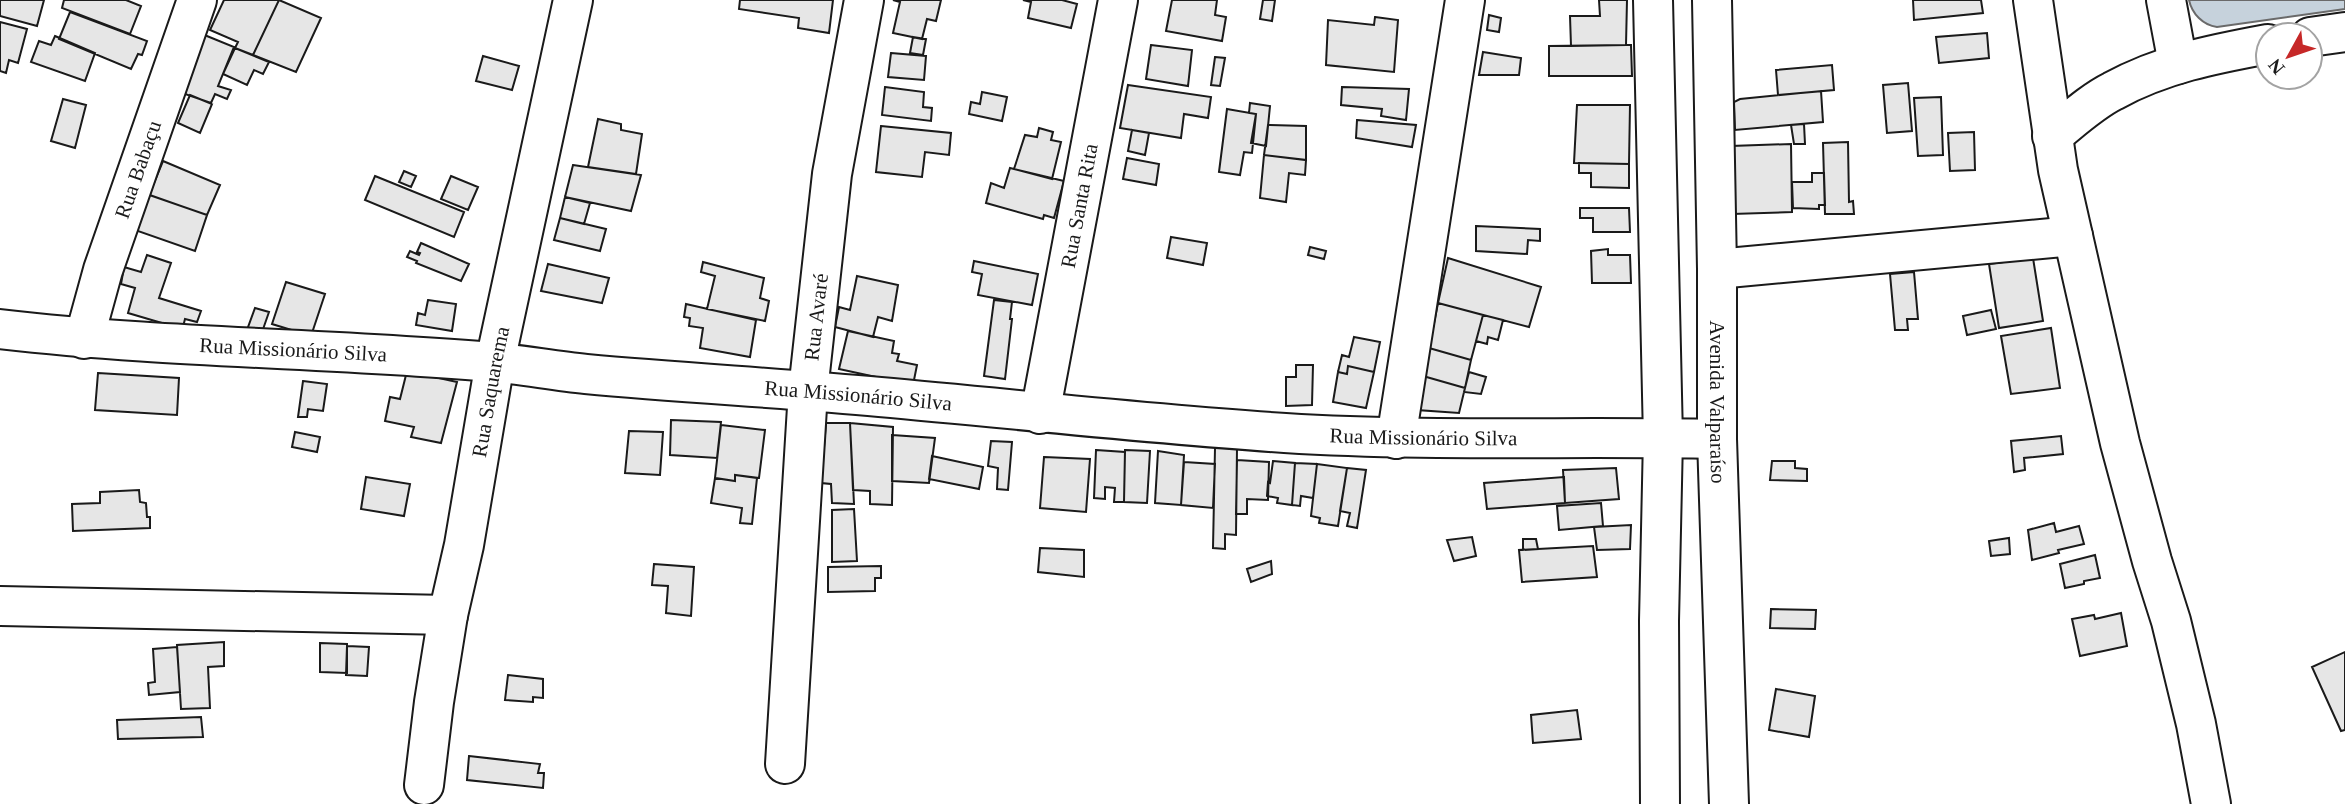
<svg xmlns="http://www.w3.org/2000/svg" width="2345" height="804" viewBox="0 0 2345 804" font-family="'Times New Roman',serif">
  <rect width="100%" height="100%" fill="#fff"/>
  <path fill="#c6d2dc" stroke="#6a6a6a" stroke-width="2" d="M2189,0H2345V9L2217,27C2203,25 2192,14 2189,0Z"/>
  <path fill="#e6e6e6" stroke="#1a1a1a" stroke-width="2" d="M0,0H44L37,26L0,16Z
    M64,0H126L141,6L130,34L62,8Z
    M224,0H279L253,55L235,48L238,42L210,30Z
    M279,0L321,18L296,72L253,55Z
    M740,0H833L829,33L798,28L799,18L739,9Z
    M893,0H941L936,21L927,19L922,39L893,33L900,2Z
    M1023,0H1062L1077,4L1071,28L1028,18L1031,2Z
    M1172,0H1217L1215,15L1226,17L1222,41L1166,31Z
    M1263,0H1275L1272,21L1260,19Z
    M1599,0H1627L1626,45L1571,46L1570,16H1600Z
    M1913,0H1981L1983,13L1914,20Z
    M70,12L147,41L142,55L138,54L131,69L59,39Z
    M1489,15L1501,18L1499,32L1487,30Z
    M1375,17L1398,20L1394,72L1326,65L1328,20L1374,25Z
    M0,22L27,29L18,63L9,60L6,73L0,71Z
    M1987,33L1989,58L1939,63L1936,37Z
    M202,34L234,47L218,86L231,90L227,99L215,94L211,103L182,93Z
    M55,36L95,53L85,81L31,62L39,41L51,45Z
    M913,37L926,39L923,55L910,53Z
    M1151,45L1192,50L1188,86L1146,79Z
    M1626,45H1631L1632,76H1549V46Z
    M235,48L269,62L263,74L254,70L247,85L223,74Z
    M1483,52L1521,58L1519,75H1479Z
    M891,53L926,56L924,80L888,77Z
    M483,56L519,66L512,90L476,81Z
    M1215,57L1225,58L1220,86L1211,85Z
    M1832,65L1834,90L1778,95L1776,70Z
    M1908,83L1912,131L1887,133L1883,85Z
    M1128,85L1211,97L1208,118L1184,114L1181,138L1120,128Z
    M885,87L924,92L923,107L932,108L931,121L882,115Z
    M1342,87L1409,89L1406,120L1381,116L1382,109L1341,105Z
    M1821,91L1823,122L1735,130L1734,102L1740,99Z
    M982,92L1007,97L1002,121L969,114L971,102L980,104Z
    M190,95L212,104L200,133L178,123Z
    M1941,97L1943,155L1918,156L1914,98Z
    M63,99L86,105L75,148L51,141Z
    M1250,103L1270,106L1266,146L1251,143L1256,114L1249,113Z
    M1577,105H1630L1629,164L1574,163Z
    M1227,109L1256,114L1252,153L1244,152L1240,175L1219,172Z
    M598,119L621,124V130L642,134L636,174L588,167Z
    M1357,120L1416,125L1412,147L1356,138Z
    M1804,124L1805,144H1794L1791,125Z
    M1268,125L1306,126V160L1264,155Z
    M881,126L951,133L949,155L925,152L922,177L876,172Z
    M1039,128L1053,132L1051,140L1061,142L1052,179L1014,169L1025,135L1037,137Z
    M1132,130L1149,133L1145,155L1128,151Z
    M1974,132L1975,170L1950,171L1948,133Z
    M1848,142L1849,202L1853,201L1854,214H1825L1823,143Z
    M1791,144L1792,212L1732,214L1731,146Z
    M1264,155L1306,160L1305,175L1289,173L1286,202L1260,198Z
    M1127,158L1159,164L1156,185L1123,179Z
    M163,161L220,185L207,215L149,195Z
    M1579,163L1629,164V188L1591,187V173H1579Z
    M573,165L641,175L631,211L565,197Z
    M1010,168L1064,181L1054,218L1044,215L1043,219L986,203L991,183L1004,188Z
    M404,171L416,176L411,187L399,182Z
    M1812,173H1824L1825,205H1819V209L1793,208L1792,182H1812Z
    M375,176L464,212L454,237L365,200Z
    M451,176L478,187L468,210L441,199Z
    M144,193L207,215L195,251L132,229Z
    M565,197L590,203L584,224L560,218Z
    M1580,208H1629L1630,232H1593V218H1580Z
    M560,218L606,229L600,251L554,240Z
    M1476,226L1540,229V241L1528,240L1527,254L1476,251Z
    M1171,237L1207,243L1203,265L1167,258Z
    M421,243L469,264L461,281L416,263L417,261L407,257L410,251L419,255L420,253L417,252Z
    M1310,247L1326,251L1324,259L1308,255Z
    M1608,249V255H1630L1631,283H1592L1591,251Z
    M147,255L171,263L159,298L201,311L197,322L185,319L183,327L172,326L128,313L135,288L121,284L124,267L141,272Z
    M1448,258L1541,287L1529,327L1438,303Z
    M2033,258L2043,321L1999,328L1989,264Z
    M974,261L1038,274L1032,305L978,295L982,274L972,272Z
    M703,262L764,278L760,298L769,301L765,321L707,309L715,276L701,272Z
    M548,264L609,278L602,303L541,291Z
    M1914,272L1918,319H1907L1908,330H1895L1890,274Z
    M857,276L898,285L892,321L878,317L873,337L835,327L839,307L850,310Z
    M286,282L325,294L311,336L272,324Z
    M428,300L456,304L452,331L416,325L418,313L425,315Z
    M994,300L1012,302L1010,319H1012L1005,379L984,376Z
    M1438,303L1483,315L1471,360L1429,348Z
    M686,304L756,320L750,357L700,348L703,328L689,326L690,318L684,317Z
    M255,308L269,312L261,335L247,330Z
    M1991,310L1996,329L1967,335L1963,316Z
    M1483,315L1503,320L1498,340L1488,337L1487,344L1476,341Z
    M2051,328L2060,388L2011,394L2001,336Z
    M848,331L894,341L892,353L899,354L897,361L917,365L913,385L839,369Z
    M1354,337L1380,342L1374,372L1348,366L1347,374L1338,372L1342,355L1349,357Z
    M1429,348L1471,360L1465,388L1423,376Z
    M1296,365H1313L1312,405L1286,406V377H1296Z
    M1348,366L1374,372L1366,408L1333,402L1338,372L1347,374Z
    M407,371L457,382L441,443L411,437L414,427L385,421L390,397L400,399Z
    M1469,372L1486,377L1481,394L1464,392Z
    M98,373L179,378L177,415L95,410Z
    M1423,376L1465,388L1459,413L1417,410Z
    M303,381L327,384L323,411L308,409L307,417H298Z
    M671,420L721,422L717,458L670,455Z
    M826,423H850L854,504L832,503L831,484L821,483Z
    M850,423L893,427L892,505L870,504V491L853,490Z
    M721,425L765,430L759,478L735,475V481L715,478Z
    M629,431L663,432L660,475L625,473Z
    M295,432L320,437L317,452L292,447Z
    M892,435L935,438L929,483L892,481Z
    M2061,436L2063,454L2024,458L2025,470L2014,472L2011,441Z
    M991,441L1012,442L1008,490L997,489L998,468L988,466Z
    M1215,448H1237L1236,535L1225,534V549L1213,548Z
    M1096,450L1125,452L1124,502H1114L1115,488L1105,487V499L1094,498Z
    M1125,450L1150,451L1147,503L1124,502Z
    M1158,451L1184,455L1181,505L1155,503Z
    M932,456L983,467L979,489L929,479Z
    M1044,457L1090,459L1086,512L1040,508Z
    M1237,460L1269,462L1268,500L1247,499V514H1236Z
    M1273,461L1295,463L1292,505L1277,503L1278,498L1267,496L1268,482L1270,483Z
    M1772,461H1795V468L1807,469V481L1770,480Z
    M1184,462L1215,464L1213,508L1181,505Z
    M1295,463L1317,464L1313,498L1301,496L1300,506L1292,505Z
    M1317,464L1347,468L1338,526L1319,523L1320,518L1311,516Z
    M1347,468L1366,470L1357,528L1347,526L1350,513L1340,511Z
    M1616,468L1619,499L1565,503L1563,470Z
    M735,475L757,478L752,524L740,523L742,508L711,503L715,478L735,481Z
    M366,477L410,484L404,516L361,509Z
    M1564,477L1565,503L1487,509L1484,483Z
    M139,490L140,502L146,503L147,517H150V528L73,531L72,504L100,503V492Z
    M1601,503L1603,526L1559,530L1557,506Z
    M854,509L857,561L832,562V510Z
    M2054,523L2056,532L2079,526L2084,544L2058,550L2059,553L2032,560L2028,530Z
    M1631,525L1630,549L1597,550L1594,527Z
    M1472,537L1476,556L1454,561L1447,540Z
    M2009,538L2010,554L1991,556L1989,541Z
    M1523,539H1536L1538,549L1523,550Z
    M1593,546L1597,577L1522,582L1519,550Z
    M1040,548L1084,550V577L1038,572Z
    M2095,555L2100,578L2084,581V584L2065,588L2060,564Z
    M1271,561L1272,574L1251,582L1247,569Z
    M654,564L694,567L691,616L666,613L668,586L652,585Z
    M881,566V578H875V591L828,592V567Z
    M1771,609L1816,610L1815,629L1770,628Z
    M2121,613L2127,646L2080,656L2072,619L2094,615L2095,619Z
    M224,642V666L208,667L210,708L181,709L177,645Z
    M320,643L347,644V673L320,672Z
    M347,646L369,647L367,676L346,675Z
    M177,647L180,692L149,695L148,683L155,682L153,649Z
    M2345,652V730L2341,731L2312,667Z
    M508,675L543,679V698L533,697V702L505,700Z
    M1776,689L1815,696L1809,737L1769,730Z
    M1577,710L1581,739L1533,743L1531,715Z
    M201,717L203,737L118,739L117,720Z
    M469,756L540,764L538,773H544L543,788L467,780Z"/>
  <g fill="none" stroke-linecap="round" stroke-linejoin="round">
    <g stroke="#1a1a1a" stroke-width="42">
      <g id="minor">
        <path d="M2033,0L2058,170L2120,443L2152,561L2171,621L2196,724L2211,804"/>
        <path d="M2166,0L2178,64"/>
        <path d="M2310,37L2345,32"/>
        <path d="M2052,136C2071,121 2091,102 2113,91C2162,64 2214,54 2268,44"/>
        <path d="M1717,269L2073,236"/>
        <path id="s1" d="M0,329C164,348 328,348 492,362C524,365 555,371 586,374C684,383 782,388 880,397C1015,409 1149,424 1285,433C1429,442 1573,436 1717,439"/>
        <path id="s2" d="M84,339L103,270L197,0"/>
        <path id="s3" d="M1040,414L1118,0"/>
        <path d="M1396,439L1465,0"/>
        <path d="M0,606L448,615"/>
        <path id="s4" d="M785,764L808,391L832,174L864,0"/>
        <path id="s5" d="M424,785L434,702L448,615L464,545L495,362L573,0"/>
      </g>
    </g>
    <g stroke="#1a1a1a" stroke-width="42">
      <g id="major">
        <path d="M1653,0L1663,438L1659,621L1660,804"/>
        <path id="s6" d="M1712,0L1717,269V439L1729,804"/>
      </g>
    </g>
    <use href="#minor" stroke="#fff" stroke-width="38"/>
    <use href="#major" stroke="#fff" stroke-width="38"/>
  </g>
  <g text-anchor="middle" stroke-width="5" stroke-linejoin="round" paint-order="stroke">
    <g font-size="21" fill="#1a1a1a" stroke="#fff">
      <text dy="7" stroke="none"><textPath href="#s2" startOffset="178">Rua Babaçu</textPath></text>
      <text dy="7" stroke="none"><textPath href="#s3" startOffset="212">Rua Santa Rita</textPath></text>
      <text dy="7" stroke="none"><textPath href="#s4" startOffset="448">Rua Avaré</textPath></text>
      <text dy="7" stroke="none"><textPath href="#s1" startOffset="294">Rua Missionário Silva</textPath></text>
      <text dy="7" stroke="none"><textPath href="#s5" startOffset="399">Rua Saquarema</textPath></text>
      <text dy="7" stroke="none"><textPath href="#s1" startOffset="861">Rua Missionário Silva</textPath></text>
      <text dy="7" stroke="none"><textPath href="#s6" startOffset="402">Avenida Valparaíso</textPath></text>
      <text dy="7" stroke="none"><textPath href="#s1" startOffset="1428">Rua Missionário Silva</textPath></text>
    </g>
  </g>
  <g transform="translate(2289 56) rotate(230)"><circle r="33" fill="#ffffff" stroke="#a3a3a3" stroke-width="2"/>
  <path d="M0-5L12 26L0 18L-12 26Z" fill="#c62828"/>
  <text y="-10" font-size="19" font-weight="bold" text-anchor="middle" fill="#1a1a1a">N</text>
  </g>
</svg>
